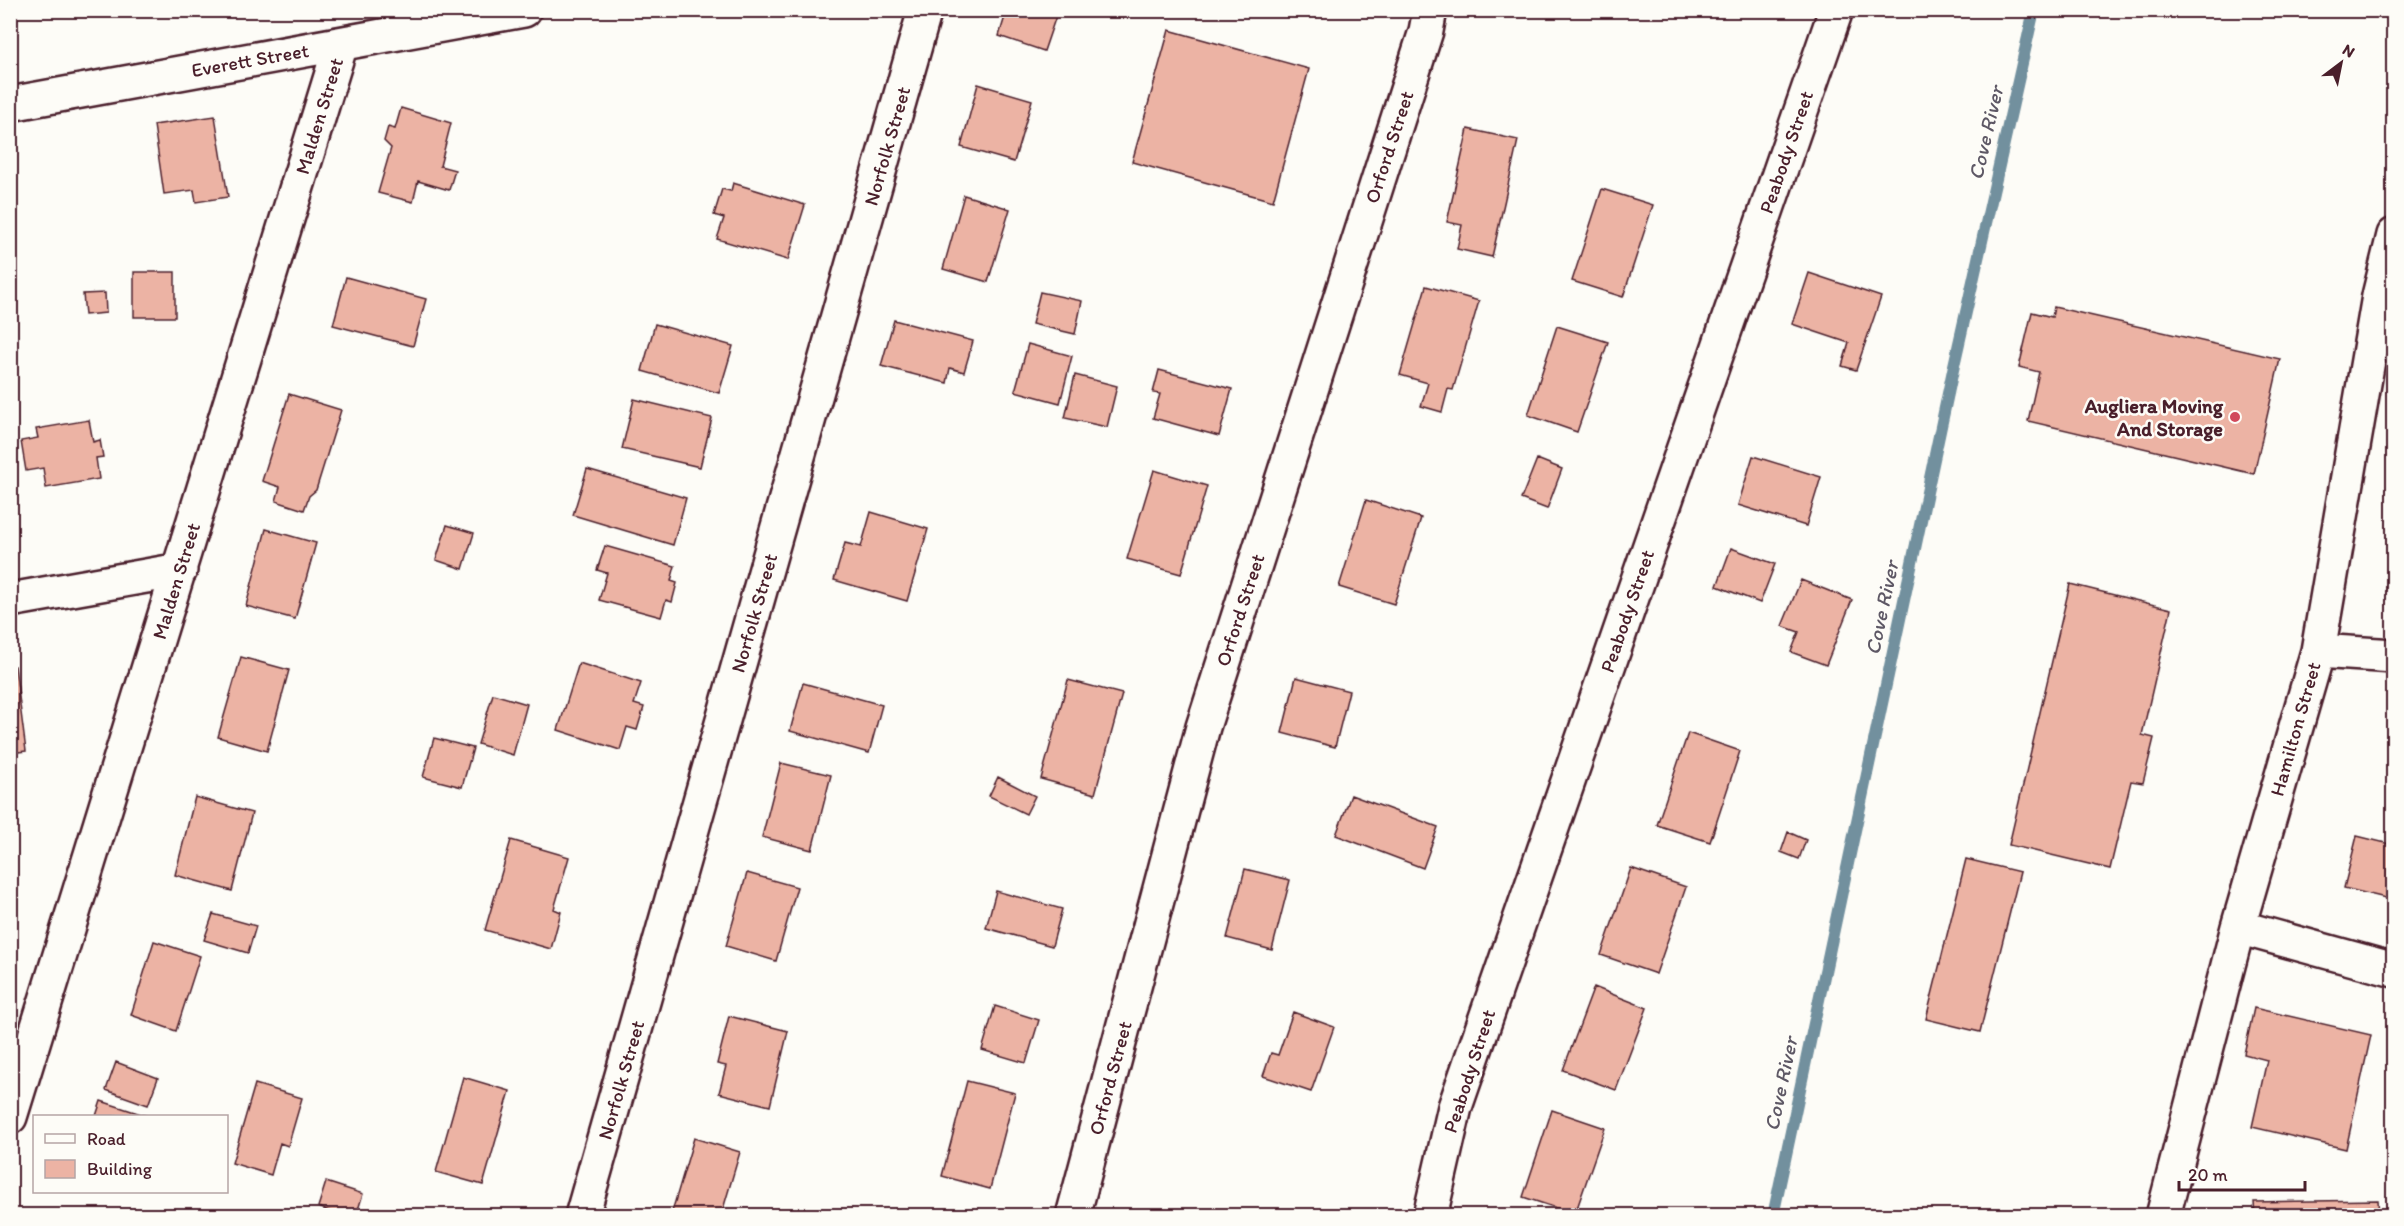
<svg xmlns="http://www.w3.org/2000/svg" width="2404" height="1226" viewBox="0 0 2404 1226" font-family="Itim,sans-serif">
  <rect width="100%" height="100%" fill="#fdfcf7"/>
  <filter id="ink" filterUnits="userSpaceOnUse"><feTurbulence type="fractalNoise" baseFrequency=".0167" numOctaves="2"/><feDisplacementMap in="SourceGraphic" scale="12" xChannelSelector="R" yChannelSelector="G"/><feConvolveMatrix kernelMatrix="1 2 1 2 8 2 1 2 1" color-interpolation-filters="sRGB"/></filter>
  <g filter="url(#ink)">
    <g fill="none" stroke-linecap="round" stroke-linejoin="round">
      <path stroke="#72909e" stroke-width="12" d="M1773,1216L1953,370L2034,10"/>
    </g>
    <path fill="#ecb3a4" stroke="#4a1f2b" stroke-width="1.5" d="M1007,10H1058L1044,51L999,36Z
      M1169,30L1309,69L1273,201L1132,162Z
      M978,84L1032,100L1014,162L961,147Z
      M401,108L451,123L440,166L455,170L449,190L418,181L413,202L378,193L391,148L384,141L388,127L395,129Z
      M215,116L228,197L196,202L194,190L164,194L154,125Z
      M1468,129L1518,140L1492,257L1457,249L1462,225L1447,222Z
      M733,183L805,205L788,260L717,239L724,218L714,215L722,189L731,191Z
      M1602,189L1653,205L1623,297L1572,281Z
      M964,195L1010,209L988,282L943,269Z
      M134,272H175V317H134Z
      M1809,273L1881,297L1856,370L1842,366L1849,343L1792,324Z
      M346,277L426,299L413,346L333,325Z
      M1426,286L1479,301L1453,390L1448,389L1442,412L1421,406L1428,383L1400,375Z
      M1040,292L1082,301L1075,334L1032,324Z
      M105,293L106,313L85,315L83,294Z
      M2054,307L2280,359L2254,474L2028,421L2039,372L2019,367L2032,312L2052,317Z
      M894,320L973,341L964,372L950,368L947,383L881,366Z
      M655,324L733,346L719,393L642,371Z
      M1557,326L1608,342L1577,432L1528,415Z
      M1028,344L1072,356L1060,403L1015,391Z
      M1159,370L1232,389L1219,436L1153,418L1160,394L1153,393Z
      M1075,375L1117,386L1107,427L1065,418Z
      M289,394L341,410L316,490L309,496L304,510L276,501L280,487L262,481Z
      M634,399L712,418L700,467L622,449Z
      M89,420L93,442L100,440L103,457L96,458L99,479L46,488L43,468L26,471L21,441L38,438L36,429Z
      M1753,456L1821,477L1806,526L1738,505Z
      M1537,459L1562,469L1547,509L1521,499Z
      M587,469L686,498L673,545L573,515Z
      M1154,470L1207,486L1181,574L1127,559Z
      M1366,500L1421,518L1394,604L1339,587Z
      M871,512L928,529L907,601L834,580L845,543L861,547Z
      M447,525L474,533L463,569L436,560Z
      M266,529L316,543L295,619L246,606Z
      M605,546L675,566L671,581L677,583L672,602L666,600L661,617L599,600L607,573L597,570Z
      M1731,548L1775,564L1760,603L1717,586Z
      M1801,580L1852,600L1826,665L1791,652L1799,632L1782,626Z
      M2070,584L2171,609L2142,735L2154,738L2143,783L2131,781L2110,869L2009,845Z
      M241,657L289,670L267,751L218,737Z
      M579,663L641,683L634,704L644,707L637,730L627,727L620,750L558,730Z
      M10,666H15L26,751L10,753Z
      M1296,677L1349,691L1335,747L1282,733Z
      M1068,680L1122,694L1095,794L1041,779Z
      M803,683L882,705L869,753L790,731Z
      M493,694L527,704L513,755L478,744Z
      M1688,733L1740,751L1710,842L1657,825Z
      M434,738L473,748L462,787L423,777Z
      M781,763L831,775L812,850L762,837Z
      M998,777L1035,796L1026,814L989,796Z
      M1351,795L1438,827L1423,868L1336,835Z
      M195,797L252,813L232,891L175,875Z
      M1788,832L1806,840L1799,859L1781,852Z
      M2357,836L2394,845V900L2344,888Z
      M511,840L569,857L554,909L561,912L551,949L485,930Z
      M1966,859L2020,872L1980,1032L1926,1019Z
      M1631,868L1686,887L1656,974L1601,955Z
      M1245,869L1290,880L1272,950L1227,938Z
      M747,873L797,887L776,961L726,946Z
      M996,891L1062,909L1052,946L986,928Z
      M213,914L256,926L248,953L204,940Z
      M154,941L200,956L176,1031L131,1015Z
      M1594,987L1647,1008L1616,1090L1563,1070Z
      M995,1006L1039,1020L1026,1063L982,1050Z
      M2254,1008L2371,1035L2346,1149L2252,1127L2267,1060L2244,1054Z
      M1293,1012L1334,1027L1311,1092L1263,1076L1271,1053L1278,1055Z
      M729,1016L788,1031L770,1106L719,1093L726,1066L717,1064Z
      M116,1062L158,1078L148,1105L106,1090Z
      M463,1077L510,1091L483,1185L436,1172Z
      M967,1081L1015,1093L990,1189L942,1176Z
      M255,1084L302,1098L288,1146L280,1143L271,1175L232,1163Z
      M101,1101L147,1116H96Z
      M1552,1110L1605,1128L1575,1214L1523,1197Z
      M694,1138L740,1152L721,1216L671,1215Z
      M326,1182L363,1194L356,1216H343L318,1207Z
      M2378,1200L2379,1216H2255L2254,1202Z"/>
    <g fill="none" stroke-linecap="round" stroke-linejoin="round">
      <g stroke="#4a1f2b" stroke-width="38">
        <path id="street" d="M10,104L524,10
          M10,600L180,570
          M2318,651L2394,656
          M2238,927L2394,970
          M10,1117L341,44
          M582,1216L925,10
          M1073,1216L1203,727L1426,31L1430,10
          M1430,1216L1455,1107L1836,10
          M2163,1216L2238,927L2318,651L2379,296L2394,235"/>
      </g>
      <use href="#street" stroke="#fdfcf7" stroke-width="33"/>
    </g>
  </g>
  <circle fill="#d1495b" stroke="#fdfcf7" stroke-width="2" cx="2235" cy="417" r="6"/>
  <g text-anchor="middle" stroke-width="5" stroke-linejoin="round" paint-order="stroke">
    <g font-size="20" fill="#4a1f2b" stroke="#fdfcf7">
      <text transform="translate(250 60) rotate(-10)" y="7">Everett Street</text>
      <text transform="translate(319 116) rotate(-73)" y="7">Malden Street</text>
      <text transform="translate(887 146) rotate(-74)" y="7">Norfolk Street</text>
      <text transform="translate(1389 147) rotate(-72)" y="7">Orford Street</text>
      <text transform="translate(1786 152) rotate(-71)" y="7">Peabody Street</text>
      <text transform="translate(176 581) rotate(-73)" y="7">Malden Street</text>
      <text transform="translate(1240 610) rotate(-72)" y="7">Orford Street</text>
      <text transform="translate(1627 611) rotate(-71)" y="7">Peabody Street</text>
      <text transform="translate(754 613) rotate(-74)" y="7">Norfolk Street</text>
      <text transform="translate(2295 729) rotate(-74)" y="7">Hamilton Street</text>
      <text transform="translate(1469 1071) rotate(-72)" y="7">Peabody Street</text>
      <text transform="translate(1110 1078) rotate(-75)" y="7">Orford Street</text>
      <text transform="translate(621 1080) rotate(-74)" y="7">Norfolk Street</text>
    </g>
    <g font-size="20" font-weight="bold" fill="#4a1f2b" stroke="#fdfcf7" text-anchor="end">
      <text x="2223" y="413">Augliera Moving<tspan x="2223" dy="23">And Storage</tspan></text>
    </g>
    <g font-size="21" font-style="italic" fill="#5e5865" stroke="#fdfcf7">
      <text transform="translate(1986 133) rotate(-77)" y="7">Cove River</text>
      <text transform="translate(1882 608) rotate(-78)" y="7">Cove River</text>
      <text transform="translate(1781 1084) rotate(-78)" y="7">Cove River</text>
    </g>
  </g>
  <rect width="2404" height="1226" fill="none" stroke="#fdfcf7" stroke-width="36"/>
  <rect x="18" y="18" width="2368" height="1190" fill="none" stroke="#4a1f2b" stroke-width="2" filter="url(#ink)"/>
  <rect x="33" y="1115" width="195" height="78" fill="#fdfcf7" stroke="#b5a4a5" stroke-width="1.5"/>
  <rect x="45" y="1134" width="30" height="9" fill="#fdfcf7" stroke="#b5a4a5" stroke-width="1.5"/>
  <text x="87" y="1145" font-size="18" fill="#4a1f2b">Road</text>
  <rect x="45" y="1160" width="30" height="18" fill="#ecb3a4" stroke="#b5a4a5" stroke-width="1.5"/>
  <text x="87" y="1175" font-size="18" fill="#4a1f2b">Building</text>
  <g transform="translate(2341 63) rotate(32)" stroke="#fdfcf7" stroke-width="4.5" paint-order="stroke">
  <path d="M0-4.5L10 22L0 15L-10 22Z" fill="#4a1f2b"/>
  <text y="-9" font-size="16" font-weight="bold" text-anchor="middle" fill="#4a1f2b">N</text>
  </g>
  <path d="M2179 1181v9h126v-9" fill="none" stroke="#4a1f2b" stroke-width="3"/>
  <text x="2188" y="1181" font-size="18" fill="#4a1f2b" stroke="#fdfcf7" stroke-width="4.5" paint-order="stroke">20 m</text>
</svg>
